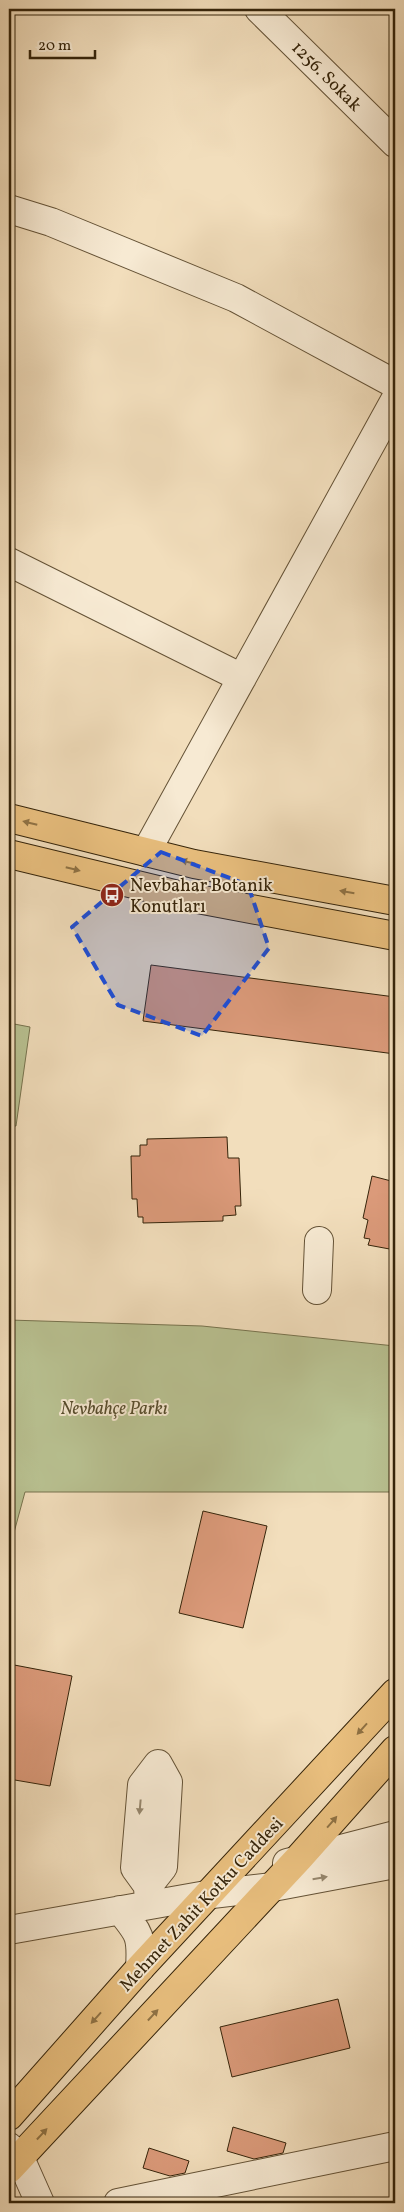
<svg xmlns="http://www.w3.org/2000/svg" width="404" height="2212" viewBox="0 0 404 2212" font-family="Vollkorn,serif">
  <rect width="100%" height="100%" fill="#f2debc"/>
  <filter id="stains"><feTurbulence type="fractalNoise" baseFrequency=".004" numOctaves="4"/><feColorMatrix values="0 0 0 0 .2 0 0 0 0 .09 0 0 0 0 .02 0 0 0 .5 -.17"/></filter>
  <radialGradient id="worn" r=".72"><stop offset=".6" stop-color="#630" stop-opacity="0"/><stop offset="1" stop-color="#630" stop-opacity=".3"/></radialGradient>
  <path fill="#b9c292" stroke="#77734e" d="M9,1023L30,1027L16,1126H9Z
    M9,1320L202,1326L395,1346V1492H25L9,1551Z"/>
  <path fill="#db9a7a" stroke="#35240a" d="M151,965L395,997V1054L143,1021Z
    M227,1137L228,1158H239L241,1206H235L236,1215L223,1216V1221L143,1223V1217H138L137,1199H132L131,1156H140V1145H147V1139Z
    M372,1176L395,1182V1250L368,1245L370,1239L364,1238L368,1220L363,1218Z
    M203,1511L267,1526L243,1628L179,1613Z
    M9,1664L72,1676L50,1786L9,1779Z
    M338,1999L350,2048L232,2077L220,2027Z
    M233,2127L286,2143L283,2153L254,2159L227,2151Z
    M149,2148L189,2161L185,2173L170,2176L143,2168Z"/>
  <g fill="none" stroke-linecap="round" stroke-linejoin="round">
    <g stroke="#645236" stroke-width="30">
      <path id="minor" d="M259,9L395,143
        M9,209L51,222L236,298L395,384
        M9,562L242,678
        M146,852L395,400
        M317,1290L319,1241
        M287,1863L395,1835
        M148,1886L163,1867L168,1782L158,1764L142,1785L135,1868L148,1886L149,1905
        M120,1910C140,1934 142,1937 140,1968
        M9,1930L212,1894L273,1887L395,1864
        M9,2147L20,2158L40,2203
        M118,2203L395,2146"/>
    </g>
    <g stroke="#35240a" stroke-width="30">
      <path id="major" d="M9,818L194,864L395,901
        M9,854L187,897L395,936
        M9,2116L140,1968L395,1693
        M9,2169L299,1858L395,1750"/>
    </g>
    <use href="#minor" stroke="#f7ead3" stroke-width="28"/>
    <use href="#major" stroke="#e9bf7e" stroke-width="28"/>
  </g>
  <defs><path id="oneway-solid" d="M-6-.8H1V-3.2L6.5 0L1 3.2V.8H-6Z" transform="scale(1.25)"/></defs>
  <g fill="#8f7244">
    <use href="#oneway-solid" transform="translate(30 823) rotate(-166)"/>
    <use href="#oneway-solid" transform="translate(188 862) rotate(-166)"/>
    <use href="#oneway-solid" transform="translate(73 869) rotate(14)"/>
    <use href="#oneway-solid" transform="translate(347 892) rotate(-170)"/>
    <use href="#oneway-solid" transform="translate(362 1729) rotate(132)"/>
    <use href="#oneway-solid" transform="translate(332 1822) rotate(-49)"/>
    <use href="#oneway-solid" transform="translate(153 2015) rotate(-47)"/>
    <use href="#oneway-solid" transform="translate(96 2018) rotate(132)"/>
    <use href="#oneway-solid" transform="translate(42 2134) rotate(-47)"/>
  </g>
  <g fill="#96876e">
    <use href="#oneway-solid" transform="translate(140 1807) rotate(95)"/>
    <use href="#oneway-solid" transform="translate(320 1878) rotate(-10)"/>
  </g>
  <path fill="#1d4ed8" fill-opacity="0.2" stroke="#1d4ed8" stroke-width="4" stroke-dasharray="10 6" stroke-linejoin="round" d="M161,852L248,885L269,948L202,1036L118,1005L72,927Z"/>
  <defs>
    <g id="bus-disc" transform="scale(1.25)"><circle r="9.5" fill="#8f2418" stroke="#f7ead3"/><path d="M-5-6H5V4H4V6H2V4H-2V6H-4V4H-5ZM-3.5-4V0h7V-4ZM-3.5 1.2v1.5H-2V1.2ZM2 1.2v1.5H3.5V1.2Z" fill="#fff"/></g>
  </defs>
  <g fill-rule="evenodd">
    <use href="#bus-disc" x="112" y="895"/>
  </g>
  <g text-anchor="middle" stroke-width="4" stroke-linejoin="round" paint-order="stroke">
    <g font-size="18" fill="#35240a" stroke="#f7ead3">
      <text transform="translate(327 76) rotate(45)" y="6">1256. Sokak</text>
      <text transform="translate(201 1904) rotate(-47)" y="6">Mehmet Zahit Kotku Caddesi</text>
    </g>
    <g font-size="18" fill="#35240a" stroke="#f7ead3" text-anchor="start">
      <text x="130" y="891">Nevbahar Botanik<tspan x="130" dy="21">Konutları</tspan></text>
    </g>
    <g font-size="18" font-style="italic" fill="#564c2c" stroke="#f7ead3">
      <text x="114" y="1414">Nevbahçe Parkı</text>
    </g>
  </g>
  <rect width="404" height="2212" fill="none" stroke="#f2debc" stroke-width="30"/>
  <rect x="10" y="10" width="384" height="2192" fill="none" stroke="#35240a" stroke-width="2.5"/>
  <rect x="15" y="15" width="374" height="2182" fill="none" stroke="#35240a"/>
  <path d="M30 50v8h65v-8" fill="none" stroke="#35240a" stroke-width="2.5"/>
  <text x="38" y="50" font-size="15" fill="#35240a" stroke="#f7ead3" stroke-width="4" paint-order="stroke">20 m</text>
  <rect width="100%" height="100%" filter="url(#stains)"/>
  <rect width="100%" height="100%" fill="url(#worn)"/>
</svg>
